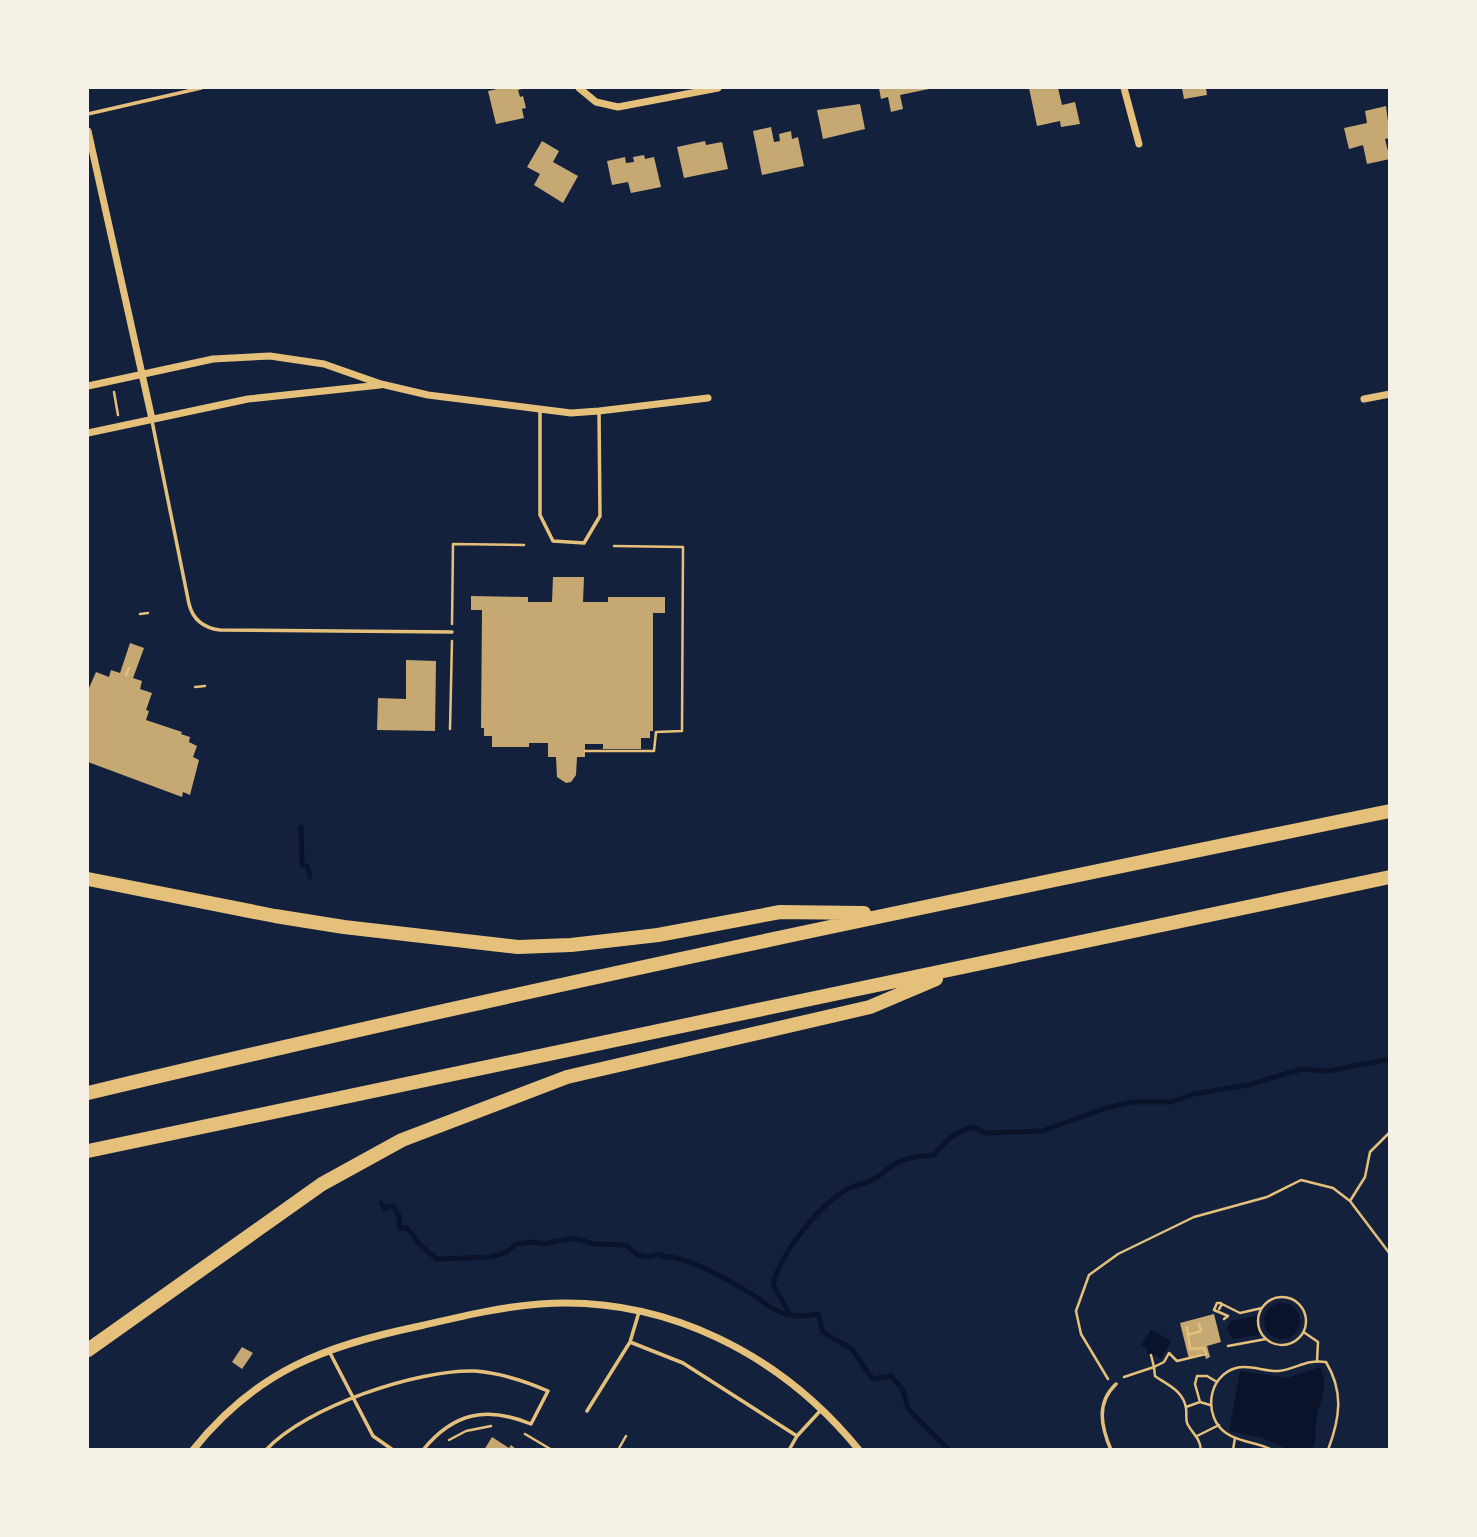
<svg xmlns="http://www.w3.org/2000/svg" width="1477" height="1537" viewBox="0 0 1477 1537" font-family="'Alegreya Sans',sans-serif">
  <rect width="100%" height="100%" fill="#14213d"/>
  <path fill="#0b132b" d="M1264 1321a18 18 0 1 1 36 0a18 18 0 1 1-36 0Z
    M1257,1316L1262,1334L1233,1339L1227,1329L1230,1321Z
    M1151,1329L1171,1341L1161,1359L1155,1354L1153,1357L1146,1352L1148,1349L1141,1345Z
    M1320,1367C1330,1391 1319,1399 1316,1422C1314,1433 1318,1439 1312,1449H1287L1263,1438L1229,1431L1240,1371L1287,1378Z"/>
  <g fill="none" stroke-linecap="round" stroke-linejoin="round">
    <path stroke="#0b132b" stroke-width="5" d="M301,827L302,864L308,867L310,877
      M381,1203L384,1209L388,1206L394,1207L399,1216L400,1228H407L421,1246L437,1259L491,1257L507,1252L516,1244L532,1242L543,1244L573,1238L594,1244L626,1245L638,1255L647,1257L661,1254L663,1257C682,1254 731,1281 748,1292C760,1298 772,1311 786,1314C797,1317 807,1316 818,1314L823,1332L852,1349L868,1373L874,1379L891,1376L903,1390L908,1409L949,1450
      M790,1315L773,1284C782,1251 819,1205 849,1188C856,1185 863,1184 870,1181C880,1177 887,1168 897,1163C908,1157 922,1156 934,1155C945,1141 956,1131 973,1127L985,1133L1042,1131L1106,1108L1132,1102H1171L1194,1094L1248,1085L1302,1069L1328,1071L1390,1059"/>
  </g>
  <path fill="#c6a872" d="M502,88H526L518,90L520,97L523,96L526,108L522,109L524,118L496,124L488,91Z
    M879,88H928L929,89L900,95L903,109L891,112L888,97L881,99Z
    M1029,88H1058L1062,105L1075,102L1080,124L1061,127L1060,121L1037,126Z
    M1182,88H1206L1207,95L1184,99Z
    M860,104L865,129L823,139L817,110Z
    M1386,106L1390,138L1385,139L1390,159L1367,164L1363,145L1349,149L1344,128L1367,123L1365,111Z
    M771,127L774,142L780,141L779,134L791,131L792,139L798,137L804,166L762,175L753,131Z
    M542,141L559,151L553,162L578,176L563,203L534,185L540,174L527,167Z
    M705,141L706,145L722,142L728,169L684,178L677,147Z
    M644,155L645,159L654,157L661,187L631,193L628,182L612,185L607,161L625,157L626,163L634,162L633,157Z
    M553,577H584L583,602H608V597H665V613H653V731H650V738H641V749H603V744H585V757H577L576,775L571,782L566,783L557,777L556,757H548V743H529V747H492V736H484V728H481L482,610H471V596L528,597V602H552Z
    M130,643L144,648L133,678L142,681L140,689L152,693L146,710L149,711L146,720L182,732L181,734L190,737L189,742L197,746L193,757L199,760L190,795L183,792L182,797L88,762V687L89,688L96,672L109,677L111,670L120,673Z
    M406,660L436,661L435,731L377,730L378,698L406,699Z
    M1214,1314L1221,1342L1207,1346L1210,1357L1206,1359L1204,1353L1189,1359L1180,1323Z
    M242,1347L253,1353L242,1369L232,1362Z
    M492,1437L509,1448L511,1445L517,1450H484Z"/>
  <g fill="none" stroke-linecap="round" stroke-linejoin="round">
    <path stroke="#e5c07b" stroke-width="2.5" d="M114,392L118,415
      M140,614L148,613
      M452,624L453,544L524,545
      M126,675L129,668
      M195,687L205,686
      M450,729L452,641
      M585,751H654L656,732L682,731L683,547L614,546
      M1390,1132L1370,1152L1365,1177L1350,1201L1390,1254
      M1258 1321a24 24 0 1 1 48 0a24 24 0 1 1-48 0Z
      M1221,1303H1217L1214,1310L1228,1316L1224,1319
      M1219,1309L1222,1304L1240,1313L1262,1308
      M1305,1333L1318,1342L1317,1361
      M1188,1335L1201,1331L1199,1324
      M1228,1346L1266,1339
      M1151,1355L1154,1367L1164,1362L1169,1353L1177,1361L1206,1354L1204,1348L1190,1349L1187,1327
      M1124,1377L1154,1367L1155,1376C1167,1385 1183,1390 1186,1408C1187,1413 1185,1420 1188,1425C1193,1434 1200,1438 1201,1450
      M1108,1379L1081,1334L1076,1311L1089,1275L1118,1254L1194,1217L1267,1197L1301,1180L1333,1188L1350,1201
      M1200,1402L1195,1384L1197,1376H1207L1217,1382
      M1186,1407L1200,1402L1210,1405
      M525,1434L552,1450
      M1197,1436L1219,1425
      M449,1440L466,1431L491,1426
      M618,1450L626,1436
      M1233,1450L1235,1438
      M1272,1450C1258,1442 1240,1443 1226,1433C1203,1417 1207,1376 1236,1368C1249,1364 1265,1372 1279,1371C1297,1369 1305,1359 1326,1362C1344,1392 1340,1418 1328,1450"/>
    <path stroke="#e5c07b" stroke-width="3.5" d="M88,114L201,88
      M540,409V515L553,541L584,543L600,516L599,411
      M152,421L189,604C193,620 204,628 220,630L452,632
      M630,1342L683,1363L797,1436
      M329,1351L373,1436L393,1450
      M587,1411L630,1342L639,1312
      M266,1450C305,1407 418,1369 475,1371C501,1373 525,1381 548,1391L531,1424C487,1406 454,1412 423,1450
      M789,1450L797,1436L821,1410
      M1111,1450C1101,1426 1096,1403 1116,1384"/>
    <path stroke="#e5c07b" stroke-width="7" d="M579,88L596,102L618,107L718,88
      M1124,88L1139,144
      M88,131L152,419
      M88,386L213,359L270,356L324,364L381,384L428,395L571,413L599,411L708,398
      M1364,399L1390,394
      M88,433L248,399L380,385
      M193,1450C256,1371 324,1346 420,1326C459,1317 499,1307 540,1304C665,1295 781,1354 859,1450"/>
    <path stroke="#e5c07b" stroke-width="14" d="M88,879L275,916L344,927L518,947L571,945L658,935L780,912L864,913
      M88,1093C519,990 955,900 1390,811
      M88,1151L1390,877
      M88,1350L322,1184L402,1140L567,1077L870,1007L936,979"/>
  </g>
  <rect width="1477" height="1537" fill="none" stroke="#f6f1e7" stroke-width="178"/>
</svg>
